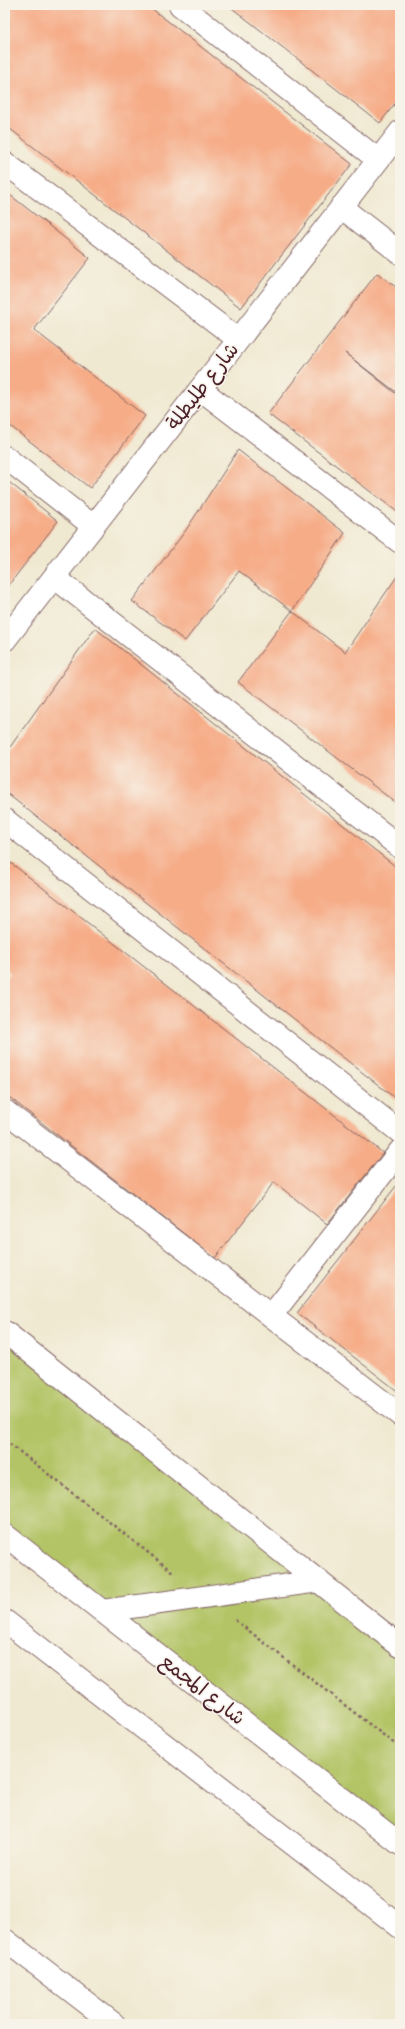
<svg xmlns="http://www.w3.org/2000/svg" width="405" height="2029" viewBox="0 0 405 2029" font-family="Caveat,'Playpen Sans Arabic',sans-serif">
  <rect width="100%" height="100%" fill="#f7f3e8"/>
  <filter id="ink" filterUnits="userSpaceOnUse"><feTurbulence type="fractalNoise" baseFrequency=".025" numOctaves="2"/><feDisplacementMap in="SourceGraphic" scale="8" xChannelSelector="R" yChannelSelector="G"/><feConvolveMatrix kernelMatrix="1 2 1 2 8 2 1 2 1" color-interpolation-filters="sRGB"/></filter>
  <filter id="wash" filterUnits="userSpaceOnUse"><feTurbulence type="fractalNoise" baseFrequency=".012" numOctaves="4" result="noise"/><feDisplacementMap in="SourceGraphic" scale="16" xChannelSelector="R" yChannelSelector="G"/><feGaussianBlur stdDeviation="0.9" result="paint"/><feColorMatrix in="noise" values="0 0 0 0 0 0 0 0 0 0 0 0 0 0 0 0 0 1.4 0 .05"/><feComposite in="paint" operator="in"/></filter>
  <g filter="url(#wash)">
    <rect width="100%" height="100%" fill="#f0e9d1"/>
    <path fill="#b3c466" stroke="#7e7248" d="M5,1332L400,1644V1840L5,1535Z"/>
    <g id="blocks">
      <path fill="#f6ac87" d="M5,5H147L352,164L241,308L5,125Z
        M228,5H400V97L380,123Z
        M5,191L90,258L34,330L145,416L90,488L5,422Z
        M377,273L400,290V395L345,353L400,397V514L268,414Z
        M238,450L345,533L292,611L345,652L398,575L400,576V806L238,682L292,611L239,571L185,641L132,601L186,530Z
        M5,479L58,521L5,590Z
        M95,628L400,870V1102L5,792V754Z
        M11,863L383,1153L327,1224L274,1182L215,1258L5,1094V980L10,973L5,969V871Z
        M400,1181V1393L297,1313Z"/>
    </g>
  </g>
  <g filter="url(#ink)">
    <use href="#blocks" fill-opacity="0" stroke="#846665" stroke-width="1"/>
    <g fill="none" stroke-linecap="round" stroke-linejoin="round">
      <g stroke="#846665" stroke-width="24">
        <path id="minor" d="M180,5L377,159
          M5,163L238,339
          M341,207L400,253
          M200,389L400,542
          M5,457L93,526
          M54,577L400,847
          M5,640L400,132
          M5,820L400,1132
          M5,1111L400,1415
          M271,1316L400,1151
          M5,1332L400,1646
          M5,1535L400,1844
          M102,1611L319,1581
          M5,1621L400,1927
          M5,1940L114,2024"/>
      </g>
      <path stroke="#846665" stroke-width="2.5" stroke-dasharray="3 3" stroke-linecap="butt" d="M5,1440L174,1573
        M235,1620L400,1748"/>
      <use href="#minor" stroke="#fff" stroke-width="22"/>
    </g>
  </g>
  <g text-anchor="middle" stroke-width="3" stroke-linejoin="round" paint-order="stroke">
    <g font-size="20" fill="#4a1f2b" stroke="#f7f3e8">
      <text transform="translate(202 386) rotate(-52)" y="7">شارع طليطلة</text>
      <text transform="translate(203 1689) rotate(38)" y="7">شارع المجمع</text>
    </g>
  </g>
  <rect width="405" height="2029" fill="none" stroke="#f7f3e8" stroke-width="20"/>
</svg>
